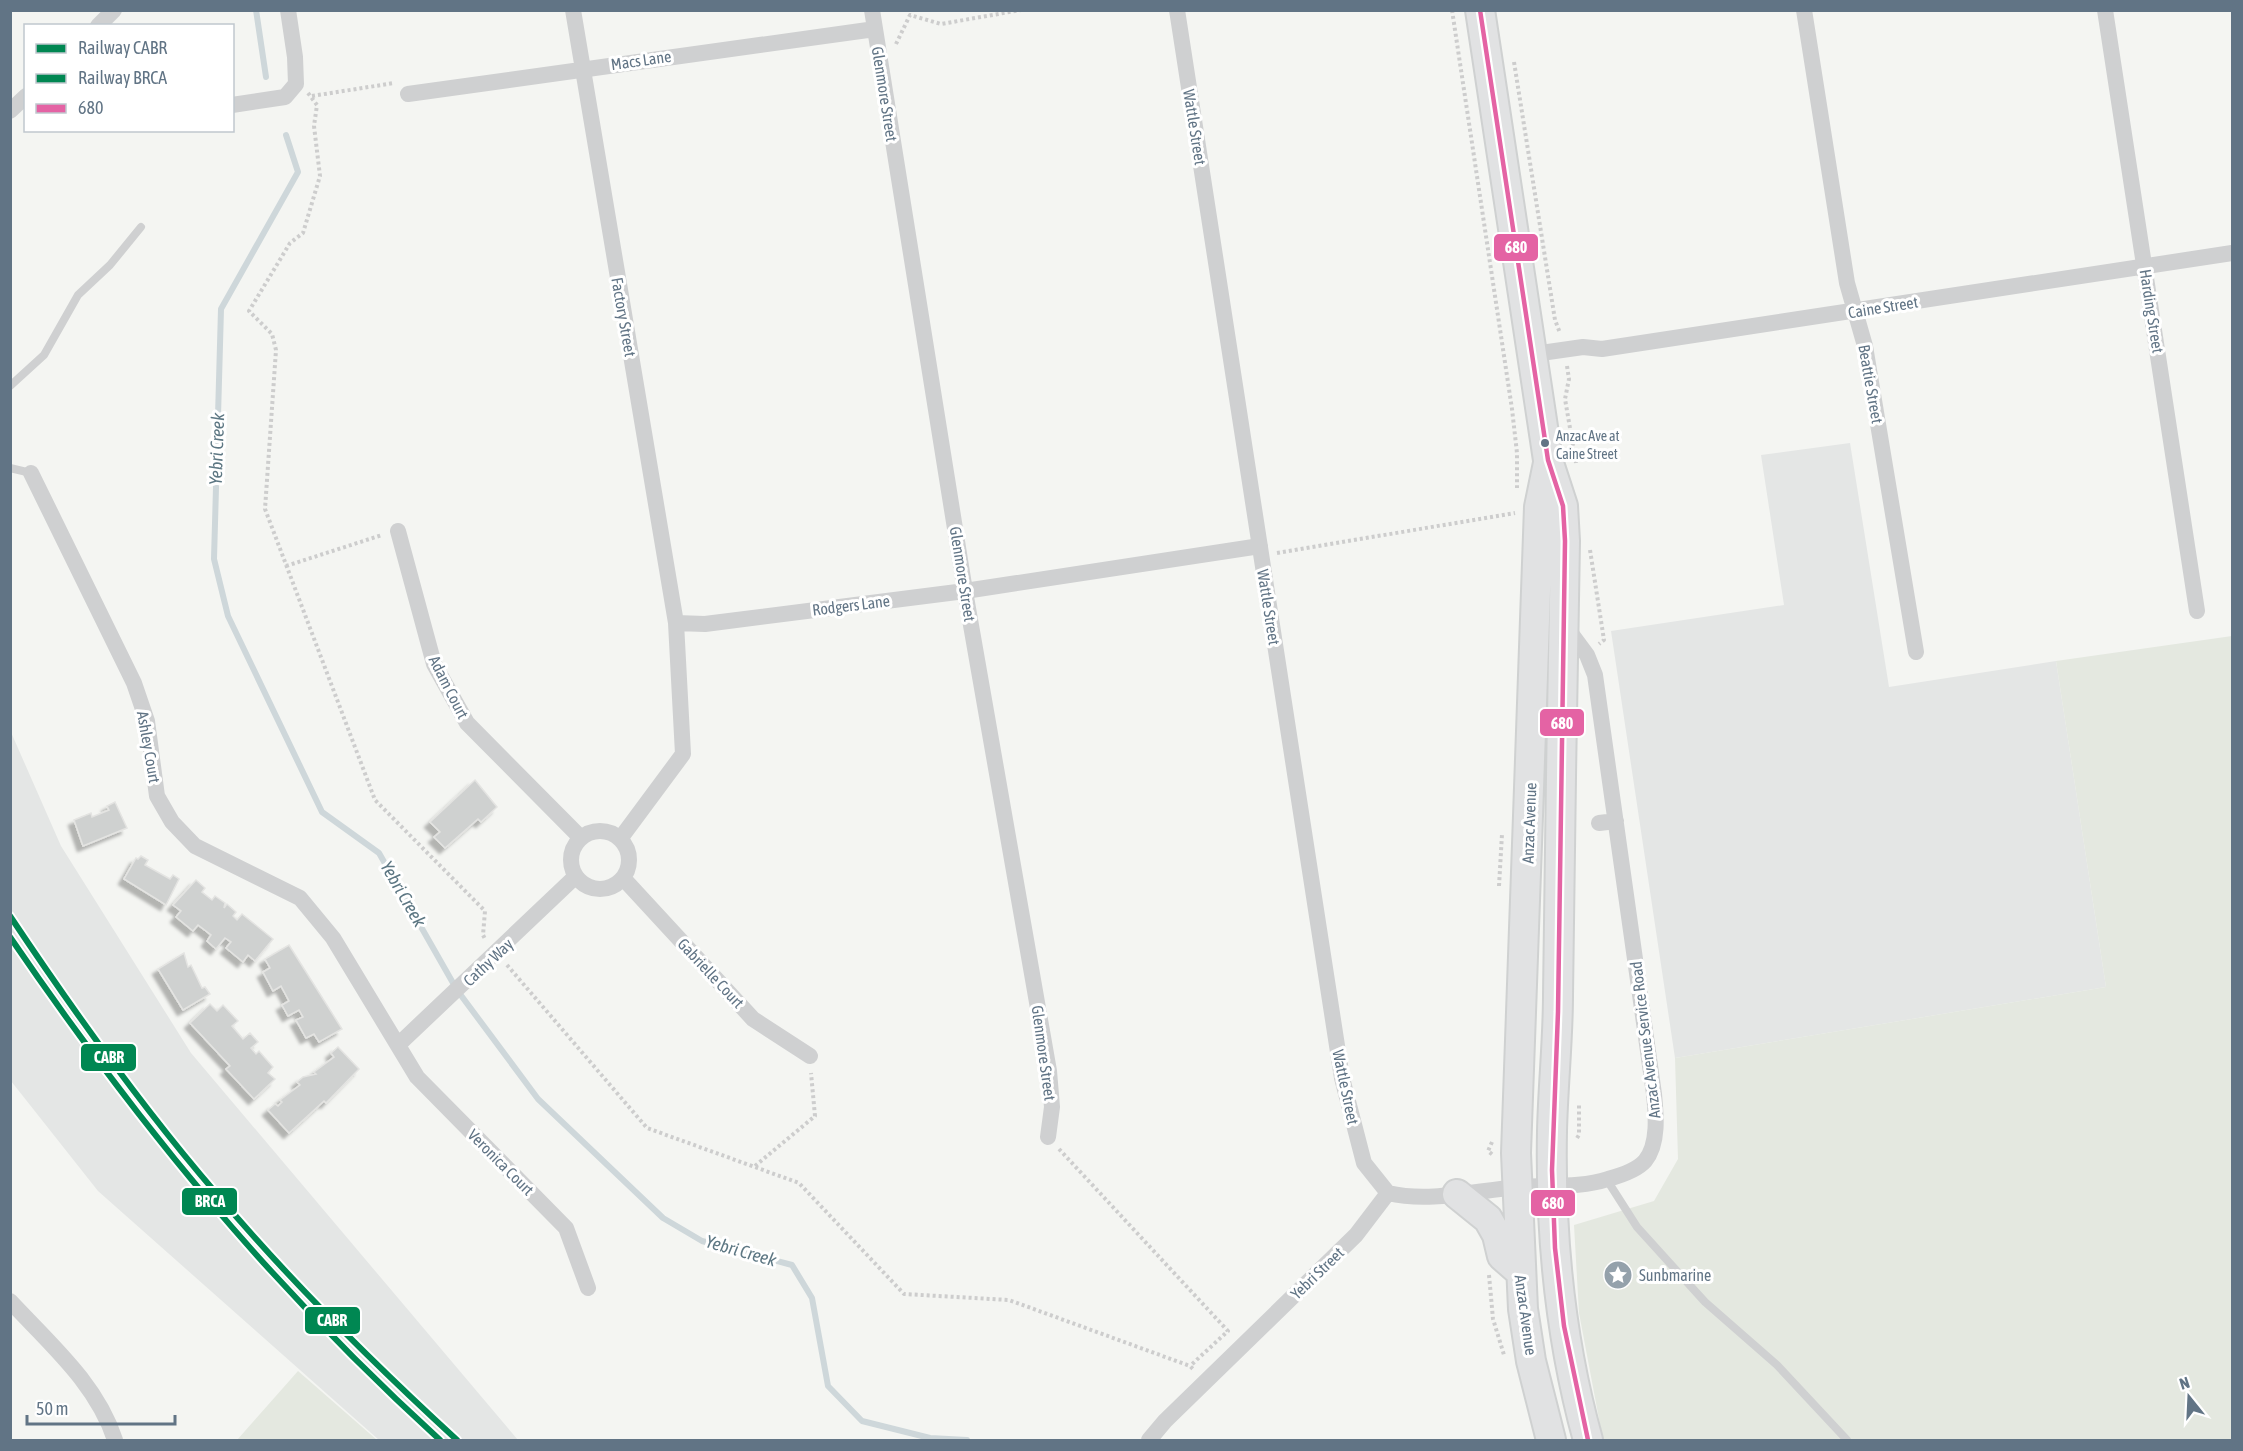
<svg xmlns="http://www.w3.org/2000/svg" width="2243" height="1451" viewBox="0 0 2243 1451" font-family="'Asap Condensed',sans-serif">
  <defs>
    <filter id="shadow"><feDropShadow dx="-5.5" dy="5.5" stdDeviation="1.5" flood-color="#0004"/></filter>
  </defs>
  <rect width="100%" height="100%" fill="#f4f5f2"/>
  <path fill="#e4e6e5" d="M1850,443L1889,687L2056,661L2106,987L1675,1058L1611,631L1784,605L1761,455Z
    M10,730L61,846L191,1053L518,1440H379L98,1191L11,1081Z"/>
  <path fill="#e4e8e0" d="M2232,636V1440H1603L1579,1313L1574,1225L1654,1201L1678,1159L1675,1058L2106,987L2056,661Z
    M298,1371L377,1440H237Z"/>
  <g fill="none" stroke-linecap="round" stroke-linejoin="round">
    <path stroke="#ced7da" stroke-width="6" d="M256,10L266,77
      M286,135L298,172L221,309L214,559L228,616L322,812L379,853L457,990L538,1099L663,1218L702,1241L792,1265L812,1298L828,1386L862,1421L930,1438L967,1440"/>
  </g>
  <path fill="#cfd1d0" stroke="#e4e4e2" stroke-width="1.5" filter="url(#shadow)" d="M475,780L497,807L481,822L478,819L445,848L434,837L440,832L430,822Z
    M115,802L127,828L83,846L74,820L91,813L92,817L109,810L107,806Z
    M141,856L148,860L145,865L170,879L173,875L179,879L166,905L124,879L136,858L138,859Z
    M196,880L205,888L202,892L212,900L215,896L225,903L224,908L227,904L236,912L233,916L237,920L242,914L273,939L255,961L248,955L243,962L226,948L231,942L225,938L216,949L207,941L211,935L198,925L193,931L176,917L181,911L173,905Z
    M289,945L342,1029L319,1042L314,1034L306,1038L296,1020L303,1017L299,1010L288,1016L282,1005L289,1001L281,986L273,991L263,972L270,968L265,959Z
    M184,953L188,967L191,965L202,988L205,987L210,994L183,1010L158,969Z
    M210,1004L217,1011L223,1005L238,1021L232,1026L243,1039L250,1033L258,1042L251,1048L256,1054L259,1051L273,1067L268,1073L275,1079L254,1099L226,1069L230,1066L190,1023Z
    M338,1047L359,1069L326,1103L324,1101L289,1133L268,1110L275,1104L278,1106L282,1102L280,1100L300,1085L297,1082L303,1077L316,1074L314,1072L334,1057L331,1053Z"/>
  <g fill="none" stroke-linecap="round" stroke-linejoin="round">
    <g stroke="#cfd1d1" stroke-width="32">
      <path id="trunk" d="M1480,10L1548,460L1563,506L1565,541C1562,692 1560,844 1558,995C1558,1040 1553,1086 1552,1131C1550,1236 1560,1339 1588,1440
        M1548,463L1539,507L1516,1153L1523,1309L1531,1361L1551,1440
        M1457,1194L1488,1219L1497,1235L1502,1256L1518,1270"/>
    </g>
    <path stroke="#cdcdcd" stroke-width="4" stroke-dasharray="3 3" stroke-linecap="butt" d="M1452,10L1512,409L1517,453V488
      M896,44L910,15L941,24L1021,10
      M1514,62L1555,320L1560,333
      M308,93L317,105L314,126L320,176L303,233L290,243L249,311L272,334L276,350L265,509L375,800L485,911L483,935L485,939
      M312,96L394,83
      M1567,366L1569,379L1565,399L1576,463
      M1590,550L1604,640L1599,644
      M1277,553L1515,513
      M286,566L382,535
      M1499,886L1502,834
      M507,965L647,1128L799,1183L904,1294L1009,1300L1190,1366L1194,1370
      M1577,1138L1579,1135V1105
      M1492,1142L1488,1151L1493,1155
      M1059,1149L1228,1331L1190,1366
      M755,1166L815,1116L811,1073
      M1489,1275L1493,1319L1504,1355"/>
    <path stroke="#cfd0d1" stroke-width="8" d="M10,386L44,355L78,295L110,265L141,227
      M10,468L31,473
      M1607,1180L1637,1227L1705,1302L1777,1365L1847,1440"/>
    <path stroke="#cfd0d1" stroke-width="16" d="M573,10L676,623L683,754L620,839
      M872,10L965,591L1049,1071L1052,1107L1048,1137
      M1177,10L1342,1078L1364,1163L1388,1193
      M1804,10L1847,283L1865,346L1916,652
      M2105,10L2197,611
      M98,26L114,10
      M408,94L875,29
      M232,105L285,97L296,84L295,57L288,10
      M10,111L26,96
      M1534,354L1583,347L1602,349L2232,253
      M31,473L134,683L147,721L157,796L172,822L195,846L300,898L333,938L417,1077L566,1228L588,1288
      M398,531L434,664L467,723L581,838
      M676,623L705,624L965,591L1260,546
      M1599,823L1616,821
      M571 860a29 29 0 1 1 58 0a29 29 0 1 1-58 0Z
      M623,878L753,1019L810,1056
      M398,1045L576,876
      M1388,1193C1431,1203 1477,1190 1521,1187C1549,1185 1581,1188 1608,1179C1619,1176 1637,1170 1645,1161C1659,1144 1656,1114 1654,1094L1595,675L1587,655L1564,624
      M10,1301C50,1344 97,1384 115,1440
      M1149,1440L1165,1421L1356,1235L1388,1193"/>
    <use href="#trunk" stroke="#e1e2e3" stroke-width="28"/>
    <g stroke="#fff" stroke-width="9">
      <path id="bus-1" d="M1480,10L1548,460L1563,506L1565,541L1558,1012L1552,1170L1555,1248L1564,1326L1588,1440"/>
    </g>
    <use href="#bus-1" stroke="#e463a4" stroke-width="4.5"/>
    <g stroke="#fff" stroke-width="10">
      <path id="rail-1" d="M10,916C74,1012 141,1106 216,1193C290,1281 372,1362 457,1440"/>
    </g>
    <g stroke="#fff" stroke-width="10">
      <path id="rail-2" d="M10,937C139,1126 271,1286 440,1440"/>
    </g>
    <use href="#rail-1" stroke="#008752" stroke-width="6"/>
    <use href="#rail-2" stroke="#008752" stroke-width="6"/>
  </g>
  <defs>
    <g id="sight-disc" transform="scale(1.5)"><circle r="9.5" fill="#94a1ab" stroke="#fff"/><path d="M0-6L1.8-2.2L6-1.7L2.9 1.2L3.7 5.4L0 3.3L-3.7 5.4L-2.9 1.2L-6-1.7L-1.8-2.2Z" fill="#fff"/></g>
  </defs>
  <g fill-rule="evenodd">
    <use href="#sight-disc" x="1618" y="1275"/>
  </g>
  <circle fill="#617485" stroke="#fff" stroke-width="2" cx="1545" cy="443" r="5"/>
  <g text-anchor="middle" stroke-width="6" stroke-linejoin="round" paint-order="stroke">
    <g font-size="14" fill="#617485" stroke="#fff" text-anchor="start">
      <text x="1556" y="441">Anzac Ave at<tspan x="1556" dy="18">Caine Street</tspan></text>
    </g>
    <g font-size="16" fill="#617485" stroke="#fff">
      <text transform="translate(641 60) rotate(-8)" y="6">Macs Lane</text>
      <text transform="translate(885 94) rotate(81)" y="6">Glenmore Street</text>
      <text transform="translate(1195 127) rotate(81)" y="6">Wattle Street</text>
      <text transform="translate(1883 307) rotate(-9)" y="6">Caine Street</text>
      <text transform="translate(2152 311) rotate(81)" y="6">Harding Street</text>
      <text transform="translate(624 317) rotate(80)" y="6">Factory Street</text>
      <text transform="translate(1871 384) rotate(80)" y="6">Beattie Street</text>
      <text transform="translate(963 574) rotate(81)" y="6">Glenmore Street</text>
      <text transform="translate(851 605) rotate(-7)" y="6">Rodgers Lane</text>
      <text transform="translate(1269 607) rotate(81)" y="6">Wattle Street</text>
      <text transform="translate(449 687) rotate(63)" y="6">Adam Court</text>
      <text transform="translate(149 747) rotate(80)" y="6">Ashley Court</text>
      <text transform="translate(1529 823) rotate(-88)" y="6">Anzac Avenue</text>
      <text transform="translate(488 962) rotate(-43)" y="6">Cathy Way</text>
      <text transform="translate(711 973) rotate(47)" y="6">Gabrielle Court</text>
      <text transform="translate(1645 1040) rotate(-97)" y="6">Anzac Avenue Service Road</text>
      <text transform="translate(1044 1053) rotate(82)" y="6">Glenmore Street</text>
      <text transform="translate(1346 1087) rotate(78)" y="6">Wattle Street</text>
      <text transform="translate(501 1162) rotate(45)" y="6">Veronica Court</text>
      <text transform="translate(1317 1273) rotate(-44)" y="6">Yebri Street</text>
      <text transform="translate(1526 1315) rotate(82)" y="6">Anzac Avenue</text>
    </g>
    <g font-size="16" fill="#617485" stroke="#fff" text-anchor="start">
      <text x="1639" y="1281">Sunbmarine</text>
    </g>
    <g font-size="18" font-style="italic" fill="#5d7783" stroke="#fff">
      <text transform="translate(217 449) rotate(-88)" y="6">Yebri Creek</text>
      <text transform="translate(403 894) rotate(60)" y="6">Yebri Creek</text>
      <text transform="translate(741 1251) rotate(16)" y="6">Yebri Creek</text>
    </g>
  </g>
  <g stroke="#fff" stroke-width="2">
    <rect x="1493" y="233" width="46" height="29" rx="6" fill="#e463a4"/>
    <rect x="1539" y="708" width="46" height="29" rx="6" fill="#e463a4"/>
    <rect x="80" y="1043" width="57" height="29" rx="6" fill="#008752"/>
    <rect x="181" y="1187" width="57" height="29" rx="6" fill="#008752"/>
    <rect x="1530" y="1189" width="46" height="28" rx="6" fill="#e463a4"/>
    <rect x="304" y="1306" width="57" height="29" rx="6" fill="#008752"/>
  </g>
  <g font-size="16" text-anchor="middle" font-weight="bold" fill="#fff">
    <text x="1516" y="253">680</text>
    <text x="1562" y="729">680</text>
    <text x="109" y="1063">CABR</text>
    <text x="210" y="1207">BRCA</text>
    <text x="1553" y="1209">680</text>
    <text x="332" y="1326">CABR</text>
  </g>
  <rect width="2243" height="1451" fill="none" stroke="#617485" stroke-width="24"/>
  <rect x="24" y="24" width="210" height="108" fill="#ffffff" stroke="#c0c7ce" stroke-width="1.5"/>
  <rect x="36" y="44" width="30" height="9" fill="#008752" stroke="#c0c7ce" stroke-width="1.5"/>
  <text x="78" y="54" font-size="18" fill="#617485">Railway CABR</text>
  <rect x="36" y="74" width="30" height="9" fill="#008752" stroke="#c0c7ce" stroke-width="1.5"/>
  <text x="78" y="84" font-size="18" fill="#617485">Railway BRCA</text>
  <rect x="36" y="104" width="30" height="9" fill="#e463a4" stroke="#c0c7ce" stroke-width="1.5"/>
  <text x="78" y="114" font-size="18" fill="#617485">680</text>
  <g transform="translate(2189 1397) rotate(342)" stroke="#ffffff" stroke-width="4.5" paint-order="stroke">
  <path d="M0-4.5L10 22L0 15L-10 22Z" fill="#617485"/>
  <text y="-9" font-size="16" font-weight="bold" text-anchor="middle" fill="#617485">N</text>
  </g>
  <path d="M27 1415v9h148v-9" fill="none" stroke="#617485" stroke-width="3"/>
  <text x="36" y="1415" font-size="18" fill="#617485" stroke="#ffffff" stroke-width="4.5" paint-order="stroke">50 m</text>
</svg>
